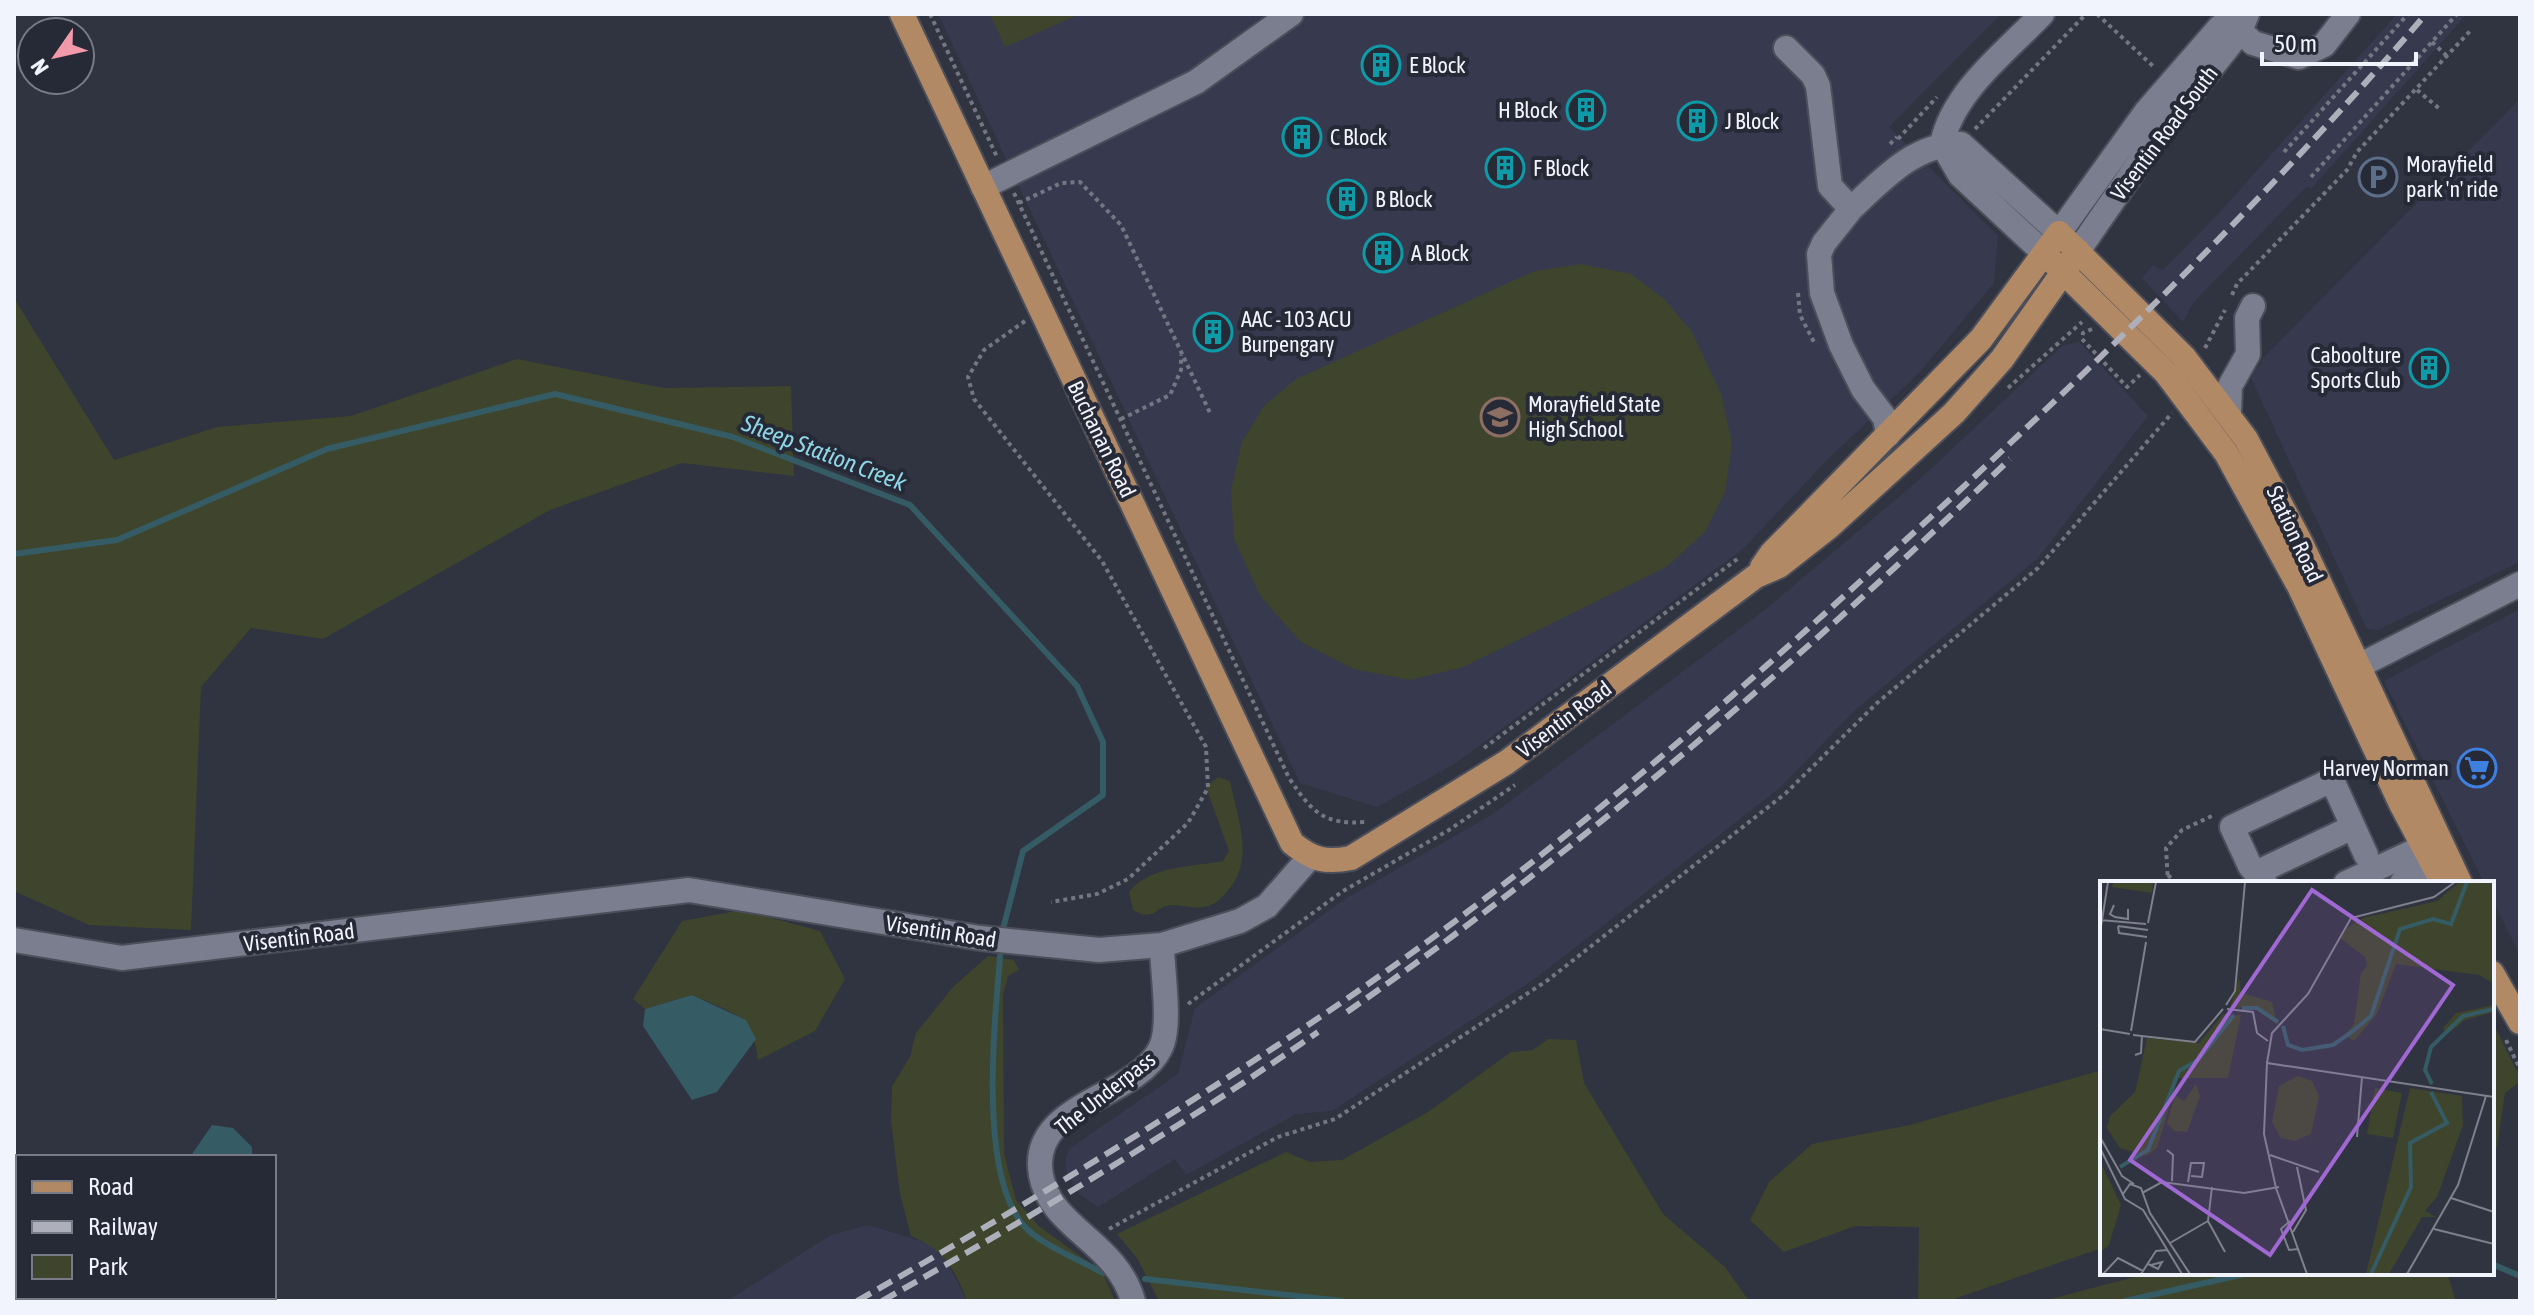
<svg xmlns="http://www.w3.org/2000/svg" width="2534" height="1315" viewBox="0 0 2534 1315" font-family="'Asap Condensed',sans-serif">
  <rect width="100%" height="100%" fill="#303340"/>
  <path fill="#373a4e" d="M938,14H2001L1889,127L1998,236L1994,283L1920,372L1826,461L1744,548L1456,763L1377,807L1300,783Z
    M2397,14H2467L2311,189L2307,186L2193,303L2183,322L2142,278L2153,265L2162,271L2219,213Z
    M2520,99V562L2378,630L2367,629L2251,378L2263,358Z
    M2079,342L2148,416L2037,559L1854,711L1781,787L1536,978L1332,1111L1296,1114L1186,1175L1175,1159L1098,1207L1079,1194L1067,1173L1065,1161L1069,1149L1178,1074L1195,1008L1345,899L1493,814L1766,609L1920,479L2062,346Z
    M2520,609V955L2492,899V883H2484L2384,681Z
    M868,1225L931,1244L946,1260L967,1301H727L831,1235Z"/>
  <path fill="#3e452c" d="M990,14H1080L1005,47Z
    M1581,264L1631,274L1665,300L1692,332L1721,394L1732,443L1725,492L1705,532L1666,567L1463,667L1410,680L1354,669L1301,642L1261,597L1234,539L1231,490L1242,442L1264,406L1296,379L1535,271Z
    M14,298L114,460L217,427L351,416L517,359L664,388L791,386L794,476L682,463L550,510L323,639L251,628L201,687L191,930L89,925L14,891Z
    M1218,777L1230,781C1237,817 1255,858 1229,889C1222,898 1216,905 1204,907C1193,909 1184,905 1173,905C1156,905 1155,923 1133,910L1129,892C1150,865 1193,867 1223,861L1229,851L1206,787Z
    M742,910L820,931L845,979L815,1031L758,1060C752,1012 731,1013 692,995L645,1009L633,999L682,921Z
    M988,956L1014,960L1019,970L1008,976L1003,995L1004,1154L1016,1200L1039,1226L1103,1273L1115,1301H967C956,1270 942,1248 911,1236L900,1194L891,1121L892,1086L910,1057L916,1033L954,986Z
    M2492,1021L2520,1077V1082L2505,1093L2497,1147L2492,1148Z
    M1548,1039L1576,1040L1584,1083L1663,1214L1725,1267L1749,1301H1159L1137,1258L1117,1234L1286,1152L1310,1162L1342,1160L1428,1112L1511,1052L1533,1050Z
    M2102,1070V1248L1948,1301H1918L1919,1227L1855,1226L1784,1252L1750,1220L1769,1182L1812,1144L1910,1125Z
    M2150,1273H2447L2456,1301H2043Z"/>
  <path fill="#355b64" d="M692,995L746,1020L756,1039L717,1092L692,1100L643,1026L645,1009Z
    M212,1125L233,1128L252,1147V1157H190Z"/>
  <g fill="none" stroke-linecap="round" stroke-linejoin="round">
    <path stroke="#355b64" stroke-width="6" d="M14,554L117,540L327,449L555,394L733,437L910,505L1077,686L1103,742V795L1023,851L1002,933
      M1001,944C996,1013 975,1180 1028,1230C1045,1246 1082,1261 1103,1273
      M2492,1264L2520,1276
      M1145,1279L1342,1301
      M2125,1301L2249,1273"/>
    <g stroke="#4c4f5a" stroke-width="28">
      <path id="minor" d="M2042,14C2007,51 1953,91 1942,144L1960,175L2045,254
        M2230,21L2253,43L2299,57L2324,45L2348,14
        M1786,48L1813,75L1818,86L1830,186L1851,209L1824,243L1819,254L1822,293L1841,345L1863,389L1885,418L1888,435
        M983,187L1196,82L1291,14
        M1851,209C1882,180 1915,143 1961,144L2059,233L2146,112L2220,27L2240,14
        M2078,251L2159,134L2239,33L2247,14
        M2229,413L2230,386L2248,354L2247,318L2253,306
        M2341,675L2520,584
        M2256,873L2353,827
        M2265,883L2250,866L2232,827L2332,780L2366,855
        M2346,883L2423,847
        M2402,883L2448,859
        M14,940L122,958L689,890L980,938L1099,950L1162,945L1240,921L1267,906L1310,857
        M1133,1301C1117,1242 1050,1228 1041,1175C1028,1103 1135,1099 1160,1049C1172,1027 1162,972 1162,945"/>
    </g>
    <g stroke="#4c4f5a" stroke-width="28">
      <path id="major" d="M902,14L1292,843C1313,860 1325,863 1351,858L1507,762L1756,576L1779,566L1830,526L1954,413L2002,359L2078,251
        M2052,261L2166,373L2226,453L2299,586L2401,804L2443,883
        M1762,567L1771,554L1981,339L2059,233L2184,357L2246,439L2301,543L2460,883
        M2492,973L2520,1022"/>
    </g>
    <path stroke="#747782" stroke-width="4" stroke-dasharray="4 4" stroke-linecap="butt" d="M930,14L997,157
      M2097,14L2155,68
      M2432,42L2447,56
      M2417,90L2441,110
      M1975,129L2086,14
      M1898,139L1937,97
      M1890,144L1897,137
      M2284,152L2408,14
      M2311,177L2457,14
      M1014,193L1289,778C1312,812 1323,825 1366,822
      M1019,203L1061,183L1080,182L1121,225L1211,415
      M1798,293L1800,315L1815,344
      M2232,295L2237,284L2347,170L2357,152L2471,30
      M1025,321L984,350L968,377L974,399L1102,561L1206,747L1208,788L1188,823L1128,879L1097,894L1051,902
      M2092,329L2083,333L2082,339L2127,387L2140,375
      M2205,348L2225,310
      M2008,388L2082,322
      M1121,419L1170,395L1181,370V355
      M1484,748L1740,557
      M2168,875L2176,883
      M2168,883L2166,848L2182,830L2214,815
      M1188,1004L1343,891L1449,830L1515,785
      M2506,1040L2520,1069
      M1109,1229L1278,1137L1335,1119L1548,980L1786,793L1877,703L2038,568L2172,413"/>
    <use href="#minor" stroke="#7b7e8e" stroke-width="24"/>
    <use href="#major" stroke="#b28965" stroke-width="24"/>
    <path stroke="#adafba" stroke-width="6" stroke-dasharray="16 8" stroke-linecap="butt" d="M1347,1012C1584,847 1802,659 2010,459
      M857,1301C1014,1212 1169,1118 1320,1017C1518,884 1701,727 1877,566C2069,392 2256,211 2426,14
      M882,1301C1031,1217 1177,1130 1318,1032"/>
  </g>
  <defs>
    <g id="building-ring" transform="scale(2)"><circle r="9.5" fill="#262936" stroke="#0f9aa8" stroke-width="1.5"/><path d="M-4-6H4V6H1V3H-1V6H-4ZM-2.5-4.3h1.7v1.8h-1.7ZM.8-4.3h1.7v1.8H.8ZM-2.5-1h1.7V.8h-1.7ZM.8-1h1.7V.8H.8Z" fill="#0f9aa8"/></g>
    <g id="parking-ring" transform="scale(2)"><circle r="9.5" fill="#262936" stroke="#5c6f8a" stroke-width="1.5"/><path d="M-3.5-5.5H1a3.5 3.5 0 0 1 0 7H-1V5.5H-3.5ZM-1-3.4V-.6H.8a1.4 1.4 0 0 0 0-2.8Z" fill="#5c6f8a"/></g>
    <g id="school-ring" transform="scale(2)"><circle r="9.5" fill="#262936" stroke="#8d6e63" stroke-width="1.5"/><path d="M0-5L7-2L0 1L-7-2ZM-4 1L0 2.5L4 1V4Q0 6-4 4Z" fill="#8d6e63"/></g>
    <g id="supermarket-ring" transform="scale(2)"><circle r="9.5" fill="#262936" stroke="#3f7fe0" stroke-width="1.5"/><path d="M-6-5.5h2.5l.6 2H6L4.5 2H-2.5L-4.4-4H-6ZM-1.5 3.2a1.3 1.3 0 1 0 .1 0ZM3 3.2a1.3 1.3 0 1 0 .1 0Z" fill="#3f7fe0"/></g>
  </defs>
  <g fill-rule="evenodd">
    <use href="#building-ring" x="1381" y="65"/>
    <use href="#building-ring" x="1586" y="110"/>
    <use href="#building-ring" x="1697" y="121"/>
    <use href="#building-ring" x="1302" y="137"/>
    <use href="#building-ring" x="1505" y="168"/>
    <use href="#parking-ring" x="2378" y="177"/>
    <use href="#building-ring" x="1347" y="199"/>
    <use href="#building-ring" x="1383" y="253"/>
    <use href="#building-ring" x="1213" y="332"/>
    <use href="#building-ring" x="2429" y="368"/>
    <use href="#school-ring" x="1500" y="417"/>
    <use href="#supermarket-ring" x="2477" y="768"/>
  </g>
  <g text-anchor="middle" stroke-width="8" stroke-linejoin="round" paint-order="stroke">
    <g font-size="22" fill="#f2f4fd" stroke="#262936" text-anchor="start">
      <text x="1409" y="73">E Block</text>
      <text x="1558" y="118" text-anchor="end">H Block</text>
      <text x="1725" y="129">J Block</text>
      <text x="1330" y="145">C Block</text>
      <text x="2406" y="172">Morayfield<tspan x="2406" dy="25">park 'n' ride</tspan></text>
      <text x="1533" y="176">F Block</text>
      <text x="1375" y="207">B Block</text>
      <text x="1411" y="261">A Block</text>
      <text x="1241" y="327">AAC - 103 ACU<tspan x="1241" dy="25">Burpengary</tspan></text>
      <text x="2401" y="363" text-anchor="end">Caboolture<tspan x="2401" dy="25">Sports Club</tspan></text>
      <text x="1528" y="412">Morayfield State<tspan x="1528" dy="25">High School</tspan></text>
      <text x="2449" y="776" text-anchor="end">Harvey Norman</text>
    </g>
    <g font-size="22" fill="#f2f4fd" stroke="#262936">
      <text transform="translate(2164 133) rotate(-53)" y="8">Visentin Road South</text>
      <text transform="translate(1102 439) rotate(64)" y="8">Buchanan Road</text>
      <text transform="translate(2295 534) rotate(65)" y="8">Station Road</text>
      <text transform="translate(1564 719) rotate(-37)" y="8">Visentin Road</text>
      <text transform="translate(941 931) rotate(9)" y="8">Visentin Road</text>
      <text transform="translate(299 937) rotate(-7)" y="8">Visentin Road</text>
      <text transform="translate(1105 1093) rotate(-38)" y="8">The Underpass</text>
    </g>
    <g font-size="24" font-style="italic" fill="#8fd6e8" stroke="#262936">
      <text transform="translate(824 453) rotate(21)" y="8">Sheep Station Creek</text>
    </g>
  </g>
  <g transform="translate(2100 881)">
    <rect width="394" height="394" fill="#303340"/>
    <path d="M13,1H53L52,12L12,6ZM359,1H394V103L379,94L296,83L277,133L254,160L245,154L254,143L261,92L267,85L265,76L240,57L247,47L263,37L337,20ZM139,96L141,112L172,121L177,143L152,126L130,127ZM394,124V131L365,139L346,154L343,147L356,132ZM123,133L141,134L128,197H78L57,267L46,275L20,267L7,247L10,235L35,211L47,157L99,162ZM198,195L212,200L219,215L211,253L195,260L181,257L172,241L179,205ZM96,203L100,215L87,251L74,250L67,242L75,214L84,220ZM275,207L302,212L293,257L267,253ZM310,207L362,215L363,244L337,316L325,330L336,336H322L289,393H266ZM0,280L21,324L9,364L0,372Z" fill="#3e452c"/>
    <path fill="none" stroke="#355b64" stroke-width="4" d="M142,127H157L178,141M183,145L188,164L202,169L233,164L253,150L271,135L300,48L333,38L351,43L367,1M332,203L325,189L331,166L363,135L394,128M20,286L48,269L79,190L98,179L134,134M271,393L311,306L310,262L347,242L331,211"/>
    <path fill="none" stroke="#7e808c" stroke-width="2" d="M14,24L10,33L15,36L28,38V28M0,39L46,43M48,42L56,1M18,45L19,52L47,56M18,45L48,49M0,52L8,1M126,124L135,110L145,1M127,128L153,131L157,152L168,160M0,148L30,153M31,150L46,61M33,154L95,161L123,128M35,174L41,172L42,154M167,182L172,152L208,113L251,37L334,16L355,1M0,256L22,295L34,303M257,256L262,196M0,267L25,318L43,329L82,393M67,269L73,274L72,300M170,274L219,291M88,301L91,282H104L102,296L91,295M112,306L108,340L125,371M176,307L207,393M176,307L164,253L167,182L394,216M42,312L62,301L144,312L179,306M23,313L30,303L41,307L50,332L90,393M351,317L394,331M190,340L181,348L189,369L199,368M334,348L394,363M193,351L206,329L197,286M70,362L108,340M48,383L58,388L62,381L51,384M3,393L18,377L43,390M41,393L56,370L67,369M307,393L358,304L386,215"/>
    <path fill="#9f68d2" fill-opacity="0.15" stroke="#9f68d2" stroke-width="4" d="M212,9L353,104L170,374L30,279Z"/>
    <rect width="394" height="394" fill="none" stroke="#f2f4fd" stroke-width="4"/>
  </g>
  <rect width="2534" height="1315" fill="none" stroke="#f2f4fd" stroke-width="32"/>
  <rect x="16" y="1155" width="260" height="144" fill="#262936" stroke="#787a86" stroke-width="2"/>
  <rect x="32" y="1181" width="40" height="12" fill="#b28965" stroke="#787a86" stroke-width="2"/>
  <text x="88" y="1195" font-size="24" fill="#f2f4fd">Road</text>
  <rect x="32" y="1221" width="40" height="12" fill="#adafba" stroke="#787a86" stroke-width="2"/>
  <text x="88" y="1235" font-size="24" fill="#f2f4fd">Railway</text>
  <rect x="32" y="1255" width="40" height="24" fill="#3e452c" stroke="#787a86" stroke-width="2"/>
  <text x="88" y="1275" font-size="24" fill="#f2f4fd">Park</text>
  <g transform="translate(56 56) rotate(236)"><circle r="38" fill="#262936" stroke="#787a86" stroke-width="2"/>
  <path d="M0-6L14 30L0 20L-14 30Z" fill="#f39aaa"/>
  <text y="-12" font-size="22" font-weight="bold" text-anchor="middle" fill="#f2f4fd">N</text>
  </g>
  <path d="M2262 52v12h154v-12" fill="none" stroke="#f2f4fd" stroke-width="4"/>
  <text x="2274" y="52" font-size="24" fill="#f2f4fd" stroke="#262936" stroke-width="6" paint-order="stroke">50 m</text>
</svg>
